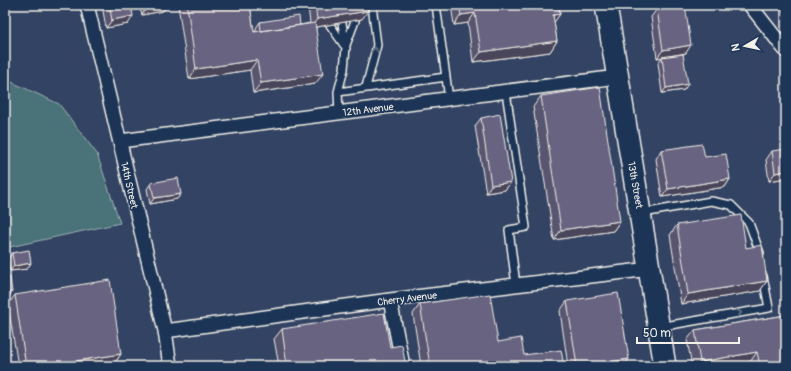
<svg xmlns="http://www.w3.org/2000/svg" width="791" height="371" viewBox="0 0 791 371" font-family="Pangolin,sans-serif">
  <rect width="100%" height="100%" fill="#334364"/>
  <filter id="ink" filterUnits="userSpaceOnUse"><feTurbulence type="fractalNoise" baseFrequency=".025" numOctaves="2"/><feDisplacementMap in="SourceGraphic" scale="8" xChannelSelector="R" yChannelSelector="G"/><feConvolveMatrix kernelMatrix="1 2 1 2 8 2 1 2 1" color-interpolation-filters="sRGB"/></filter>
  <g filter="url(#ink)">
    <path fill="#4a7378" stroke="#9fb2b0" d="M5,79L59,104L97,154L120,223L5,248Z"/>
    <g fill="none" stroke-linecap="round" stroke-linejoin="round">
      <g stroke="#f4f1e8" stroke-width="10">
        <path id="service" d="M436,5L449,99
          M330,25L344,45
          M346,45L355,21
          M366,87L377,45L372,5
          M338,92L446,77
          M506,92L526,227L509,230L516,285
          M339,113L338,92L344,69L346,47L342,23
          M643,213L711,201L731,205L749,223L760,253
          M659,327L769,308L763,276"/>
      </g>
      <g stroke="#f4f1e8" stroke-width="16">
        <path id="minor" d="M87,5L153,281L165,331L170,366
          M750,5L786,51
          M120,141L617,77
          M390,300L403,366
          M165,331L390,300L650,269"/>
      </g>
      <g stroke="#f4f1e8" stroke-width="24">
        <path id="primary" d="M606,5L665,366"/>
      </g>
      <use href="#service" stroke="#1d3557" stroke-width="7"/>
      <use href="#minor" stroke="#1d3557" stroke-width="13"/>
      <use href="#primary" stroke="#1d3557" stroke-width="21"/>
    </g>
    <path fill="#59556f" stroke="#f4f1e8" d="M102,5H168L163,11L142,15L140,9L132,10L128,24L106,28Z
      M178,5H250L254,32L256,31V28L260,22L300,25L310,23L308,6V5H367L362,19L316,27L315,84L253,93L250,70L189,79Z
      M451,5H559L560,14L554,22L557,41L550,52L473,62L468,23L454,25Z
      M779,5H786V18Z
      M657,9L686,53L683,54L684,90L662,93L658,63L662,57L657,58L651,17Z
      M541,96L620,221L613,231L554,240L533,107Z
      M481,118L511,182L505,190L486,193L475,126Z
      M661,150L705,157L730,179L725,187L662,197L656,159Z
      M772,151L786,178L769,181L766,160Z
      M151,183L181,194L177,199L150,204L147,189Z
      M677,225L746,248L767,281L760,291L681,304L670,235Z
      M12,253L31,263L27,269L10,271L8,259Z
      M15,295L121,354L114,364L103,366H18L8,305Z
      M567,301L624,366H568L560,311Z
      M420,304L498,342L524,355L564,366H421L413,314Z
      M786,315V366H751L750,362L729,366H692L687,340L695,330Z
      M282,329L390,347L406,366H279L274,339Z"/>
    <path fill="#48455a" stroke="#f4f1e8" d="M130,5H143L140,9L125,11Z
      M157,5H168L163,11L142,15L147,7Z
      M368,11L362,19L311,28L317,19Z
      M475,13L468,23L454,25L461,15Z
      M560,14L553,24V15Z
      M133,16L128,24L106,28L112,20Z
      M557,41L550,52L473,62L481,52Z
      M691,45L686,53L657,58L663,50Z
      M257,60L250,70L189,79L196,69Z
      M323,74L315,84L253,93L261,83Z
      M688,84L684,90L662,93L666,88Z
      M786,171V178L769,181L775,173Z
      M730,179L725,187L662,197L668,189Z
      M511,182L505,190L486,193L491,185Z
      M181,194L177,199L150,204L154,198Z
      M620,221L613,231L554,240L561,230Z
      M31,263L27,269L10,271L14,266Z
      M767,281L760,291L681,304L688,294Z
      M12,292L8,298H5V293Z
      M757,352L750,362L729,366H697L700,362Z
      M121,354L114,364L103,366H44Z
      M629,359L624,366H585Z"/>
    <path fill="#676381" stroke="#f4f1e8" d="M109,5H131L133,16L112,20Z
      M147,5H157L147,7Z
      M187,5H250L254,32L315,23L323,74L261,83L257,60L196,69Z
      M315,5H367L368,11L317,19Z
      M459,5H559L560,14L553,15L557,41L481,52L475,13L461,15Z
      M681,5H685L691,45L663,50L657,9Z
      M299,16L300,25L261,31L260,22Z
      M683,54L688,84L666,88L662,57Z
      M600,87L620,221L561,230L541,96Z
      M500,114L511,182L491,185L481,118Z
      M702,144L705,157L726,154L730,179L668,189L661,150Z
      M786,149V171L775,173L772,151Z
      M178,178L181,194L154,198L151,183Z
      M741,215L746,248L762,245L767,281L688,294L677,225Z
      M29,250L31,263L14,266L12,253Z
      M10,277L12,292L5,293V278Z
      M110,280L121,354L44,366H26L15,295Z
      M618,293L629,359L585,366H577L567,301Z
      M490,294L498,342L521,338L524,355L561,350L564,366H430L420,304Z
      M384,313L390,347L402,345L406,366H287L282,329Z
      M786,315V366H760L757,352L700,362L695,330Z
      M149,364V366H139Z"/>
    <defs><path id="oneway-chevron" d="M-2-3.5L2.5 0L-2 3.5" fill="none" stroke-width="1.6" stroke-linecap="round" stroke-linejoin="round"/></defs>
    <g stroke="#68778a">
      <use href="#oneway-chevron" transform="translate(375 50) rotate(-81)"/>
      <use href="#oneway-chevron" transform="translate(739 313) rotate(-10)"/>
    </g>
  </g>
  <g text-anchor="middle" stroke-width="3.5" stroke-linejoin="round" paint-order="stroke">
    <g font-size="10" fill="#f4f1e8" stroke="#1d3557">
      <text transform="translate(368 109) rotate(-7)" y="4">12th Avenue</text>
      <text transform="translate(130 185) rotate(77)" y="4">14th Street</text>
      <text transform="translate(636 185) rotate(80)" y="4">13th Street</text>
      <text transform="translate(407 298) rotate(-7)" y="4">Cherry Avenue</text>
    </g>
  </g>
  <rect width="791" height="371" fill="none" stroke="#1d3557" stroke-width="20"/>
  <rect x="10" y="10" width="771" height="351" fill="none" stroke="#f4f1e8" stroke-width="1.5" filter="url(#ink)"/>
  <g transform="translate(745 46) rotate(261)" stroke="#1d3557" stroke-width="3" paint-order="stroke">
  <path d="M0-3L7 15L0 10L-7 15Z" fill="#f4f1e8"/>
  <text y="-6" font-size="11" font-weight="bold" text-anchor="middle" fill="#f4f1e8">N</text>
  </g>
  <path d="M637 337v6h102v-6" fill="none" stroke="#f4f1e8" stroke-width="2"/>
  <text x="643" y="337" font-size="12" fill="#f4f1e8" stroke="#1d3557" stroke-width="3" paint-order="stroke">50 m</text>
</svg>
